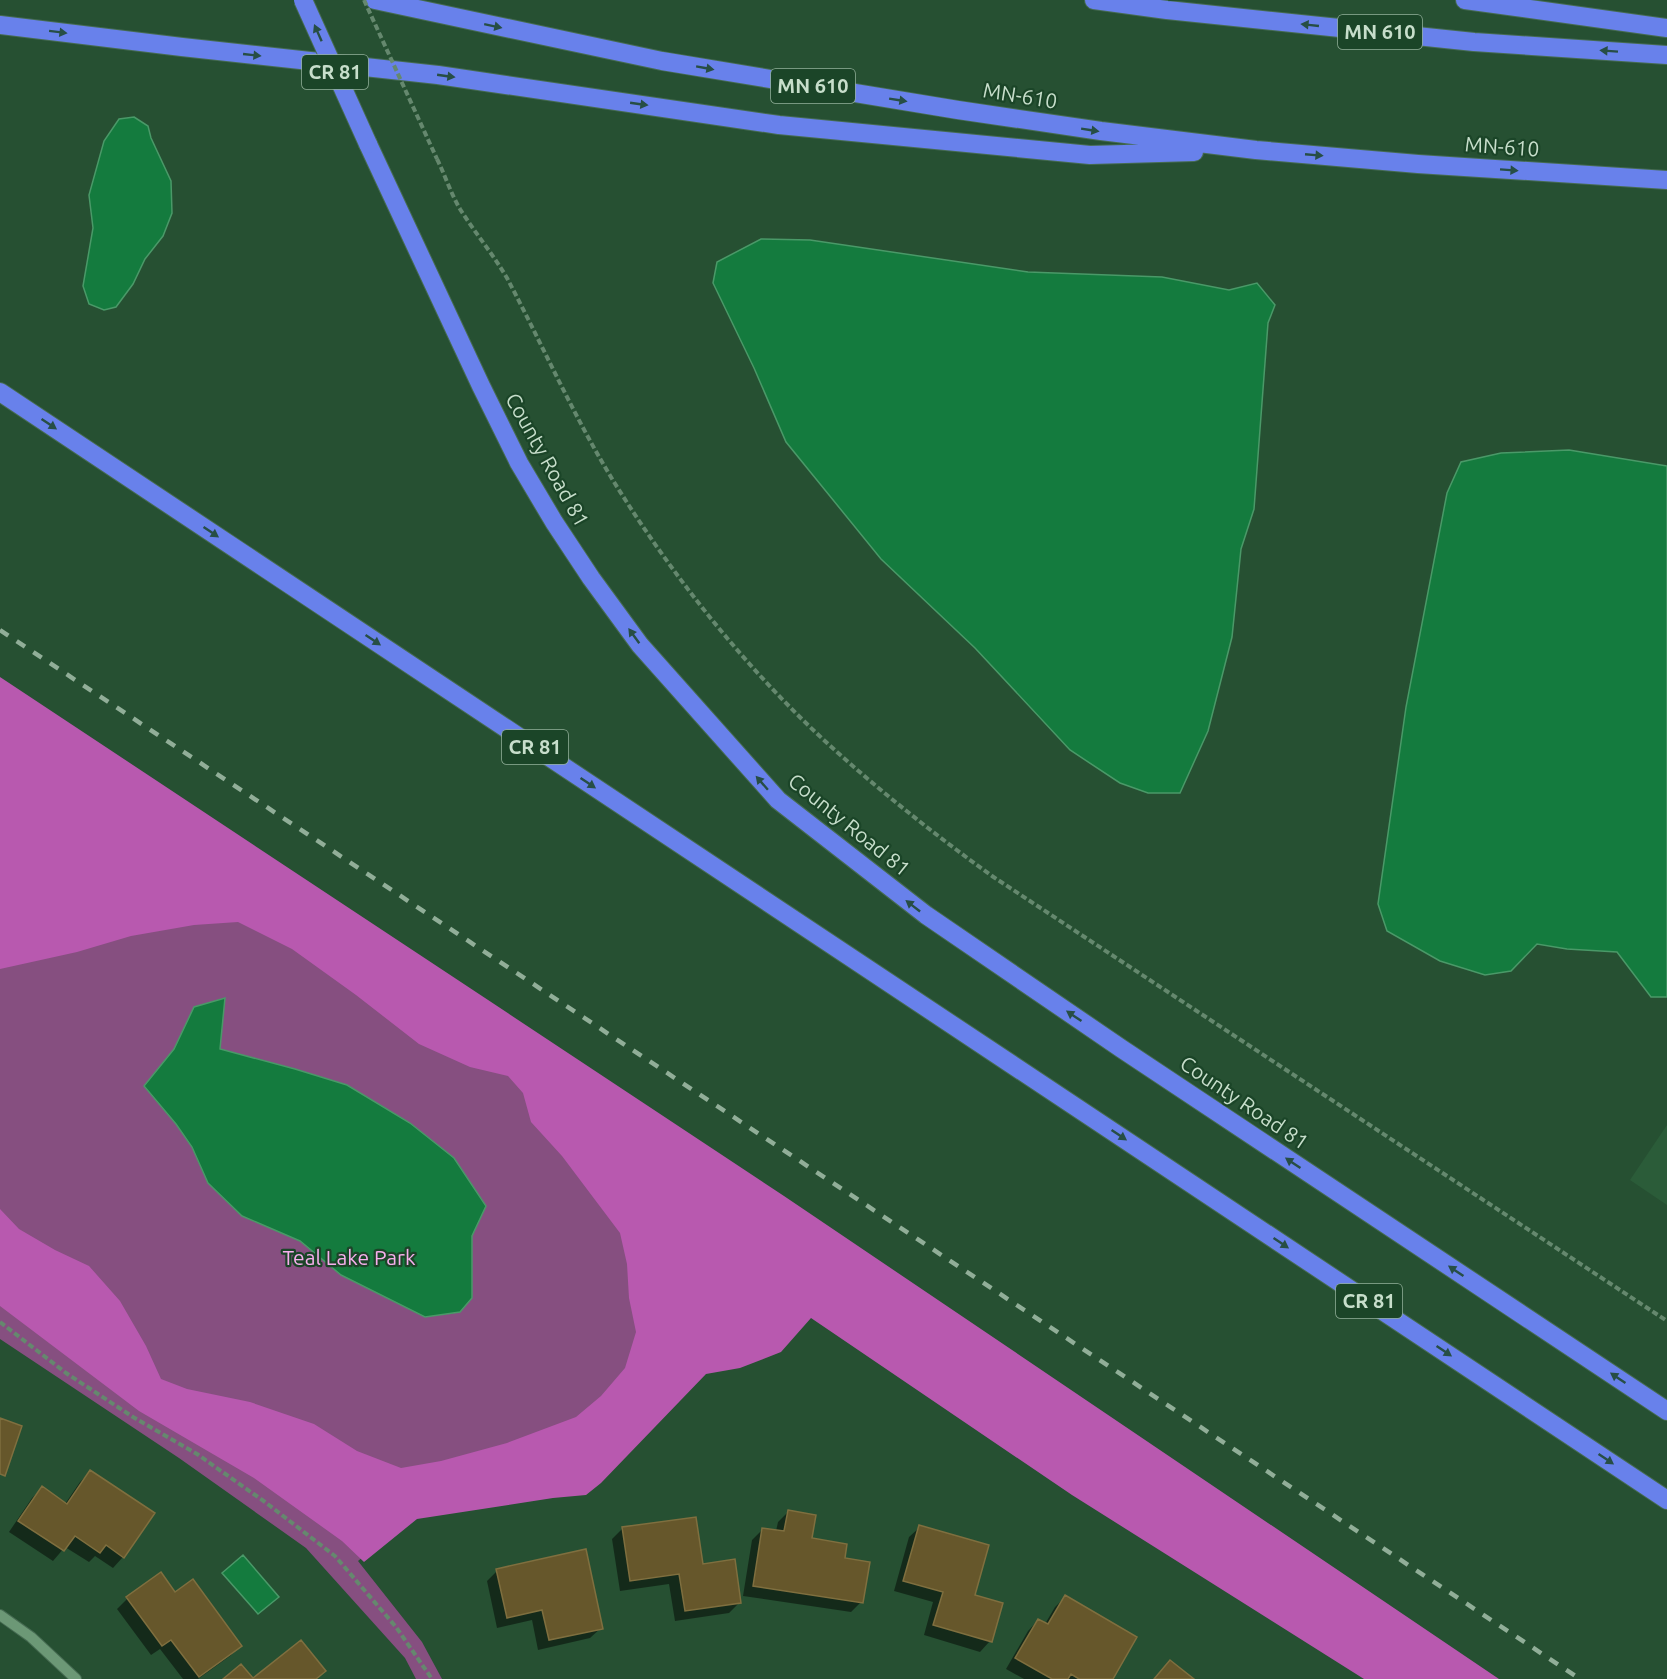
<svg xmlns="http://www.w3.org/2000/svg" width="1667" height="1679" viewBox="0 0 1667 1679" font-family="Ubuntu,sans-serif">
  <rect width="100%" height="100%" fill="#265032"/>
  <path fill="#2b5c39" d="M1667,1125V1205L1630,1180Z"/>
  <path fill="#864f80" d="M0,709L813,1254L588,1488L416,1512L358,1561L422,1642L442,1679H416L405,1658L306,1548L179,1458L0,1339Z"/>
  <path fill="#b859af" d="M0,677L784,1196L1499,1679H1364L1072,1495L811,1318L781,1352L740,1368L706,1374L601,1483L586,1495L553,1498L417,1519L364,1562L342,1541L254,1478L139,1411L0,1306V1209L19,1229L55,1250L89,1266L120,1301L146,1346L161,1379L187,1389L250,1402L314,1424L357,1451L401,1468L441,1461L507,1443L576,1417L601,1396L625,1368L636,1332L629,1298L627,1264L620,1233L562,1156L531,1122L523,1093L508,1076L470,1067L419,1044L356,995L292,949L238,922L194,925L131,936L77,952L0,969Z"/>
  <path fill="#147b3e" stroke="#4a9968" stroke-width="1.5" d="M134,117L148,126L151,138L171,181L172,213L163,236L145,259L133,284L116,307L104,310L89,304L83,286L93,228L89,195L104,141L119,119Z
    M761,239L810,240L1028,272L1162,277L1229,290L1257,283L1275,305L1268,323L1254,509L1241,549L1232,637L1208,731L1180,793H1148L1120,783L1070,750L975,648L881,559L786,442L754,368L713,283L717,262Z
    M1569,450L1667,466V997H1651L1617,952L1567,949L1537,944L1511,971L1485,975L1440,961L1387,931L1378,904L1406,707L1447,493L1461,462L1501,453Z
    M225,998L220,1049L295,1069L347,1085L410,1123L454,1158L486,1206L472,1236V1298L460,1312L425,1317L341,1275L300,1241L242,1216L208,1183L192,1147L176,1124L144,1086L174,1049L194,1007Z
    M243,1555L279,1597L258,1614L222,1573Z"/>
  <path fill="#0007" d="M90,1472L123,1557L113,1568L95,1556L89,1562L65,1547L53,1561L9,1532L32,1498L42,1488L65,1504L80,1482Z
    M788,1512L810,1539L843,1559L861,1602L851,1612L743,1596L752,1540L763,1529L776,1531L778,1522Z
    M920,1527L973,1596L990,1641L980,1652L924,1635L933,1602L894,1591L909,1537Z
    M623,1528L702,1566L739,1603L729,1613L675,1621L669,1584L620,1591L612,1539Z
    M497,1571L601,1628L590,1638L538,1650L532,1620L497,1628L487,1581Z
    M161,1574L175,1594L240,1646L230,1656L198,1679H183L160,1649L151,1655L117,1609L127,1599Z
    M1065,1597L1111,1679H1024L1006,1669L1028,1631L1038,1620L1045,1624L1055,1607Z"/>
  <path fill="#66572b" stroke="#7f6f3f" stroke-width="1.5" d="M0,1418L22,1426L5,1476L0,1474Z
    M90,1470L155,1513L124,1558L106,1545L100,1553L75,1536L64,1551L18,1521L42,1486L67,1504Z
    M788,1510L816,1515L812,1538L847,1544L845,1558L870,1562L863,1603L753,1586L762,1528L784,1531Z
    M696,1517L703,1564L735,1559L741,1603L685,1611L679,1574L630,1581L622,1527Z
    M919,1525L989,1545L975,1595L1003,1603L992,1642L933,1625L943,1592L903,1581Z
    M586,1549L603,1629L549,1640L542,1610L507,1618L496,1569Z
    M161,1572L175,1592L193,1579L242,1646L199,1677L171,1640L162,1646L126,1597Z
    M1065,1595L1137,1637L1113,1679H1079L1071,1674L1068,1679H1052L1015,1658L1038,1619L1048,1624Z
    M301,1640L326,1671L316,1679H223L241,1664L253,1678Z
    M1170,1660L1194,1679H1154Z"/>
  <g fill="none" stroke-linecap="round" stroke-linejoin="round">
    <g stroke="#466b52" stroke-width="12">
      <path id="minor" d="M0,1615L31,1637L76,1679"/>
    </g>
    <g stroke="#466b52" stroke-width="20">
      <path id="highway" d="M375,0L662,61L958,110L1101,131L1256,150L1418,164L1667,180
        M1094,0L1167,10L1474,42L1667,55
        M1465,0L1667,28
        M0,25L182,47L438,75L779,125L1090,155L1194,152
        M368,144L481,386L519,463L554,522L591,578L640,645L778,800L926,915L1122,1049L1667,1411
        M0,392L1667,1500"/>
    </g>
    <path stroke="#65886e" stroke-width="4" stroke-dasharray="6 3" stroke-linecap="butt" d="M437,159C445,175 451,194 460,209C475,233 493,254 507,278C543,346 574,417 614,482C675,580 751,675 837,752C886,796 938,837 992,876L1667,1321
      M0,1322L66,1373L133,1417L197,1454L265,1502L335,1556L396,1627L432,1679"/>
    <use href="#minor" stroke="#6c9876" stroke-width="10"/>
    <use href="#highway" stroke="#6881eb" stroke-width="18"/>
    <path stroke="#91ae98" stroke-width="4.5" stroke-dasharray="10 10" stroke-linecap="butt" d="M0,630L1580,1679"/>
    <g stroke="#466b52" stroke-width="20" stroke-linecap="butt">
      <path id="highway-bridge" d="M303,0L368,144"/>
    </g>
    <path stroke="#65886e" stroke-width="4" stroke-dasharray="6 3" stroke-linecap="butt" d="M364,0L437,159"/>
    <use href="#highway-bridge" stroke="#6881eb" stroke-width="18"/>
  </g>
  <defs><path id="oneway-solid" d="M-6-.8H1V-3.2L6.5 0L1 3.2V.8H-6Z" transform="scale(1.5)"/></defs>
  <g fill="#274e45">
    <use href="#oneway-solid" transform="translate(1310 25) rotate(-174)"/>
    <use href="#oneway-solid" transform="translate(493 26) rotate(12)"/>
    <use href="#oneway-solid" transform="translate(58 32) rotate(7)"/>
    <use href="#oneway-solid" transform="translate(318 33) rotate(-114)"/>
    <use href="#oneway-solid" transform="translate(1609 51) rotate(-176)"/>
    <use href="#oneway-solid" transform="translate(252 55) rotate(6)"/>
    <use href="#oneway-solid" transform="translate(705 68) rotate(10)"/>
    <use href="#oneway-solid" transform="translate(446 76) rotate(8)"/>
    <use href="#oneway-solid" transform="translate(898 100) rotate(9)"/>
    <use href="#oneway-solid" transform="translate(639 104) rotate(8)"/>
    <use href="#oneway-solid" transform="translate(1090 130) rotate(9)"/>
    <use href="#oneway-solid" transform="translate(1314 155) rotate(5)"/>
    <use href="#oneway-solid" transform="translate(1509 170) rotate(4)"/>
    <use href="#oneway-solid" transform="translate(49 424) rotate(34)"/>
    <use href="#oneway-solid" transform="translate(211 532) rotate(34)"/>
    <use href="#oneway-solid" transform="translate(634 636) rotate(-126)"/>
    <use href="#oneway-solid" transform="translate(373 640) rotate(34)"/>
    <use href="#oneway-solid" transform="translate(588 783) rotate(34)"/>
    <use href="#oneway-solid" transform="translate(762 783) rotate(-131)"/>
    <use href="#oneway-solid" transform="translate(913 906) rotate(-142)"/>
    <use href="#oneway-solid" transform="translate(1074 1016) rotate(-146)"/>
    <use href="#oneway-solid" transform="translate(1119 1135) rotate(34)"/>
    <use href="#oneway-solid" transform="translate(1293 1163) rotate(-146)"/>
    <use href="#oneway-solid" transform="translate(1281 1243) rotate(34)"/>
    <use href="#oneway-solid" transform="translate(1456 1271) rotate(-146)"/>
    <use href="#oneway-solid" transform="translate(1444 1351) rotate(34)"/>
    <use href="#oneway-solid" transform="translate(1618 1378) rotate(-146)"/>
    <use href="#oneway-solid" transform="translate(1606 1459) rotate(34)"/>
  </g>
  <g text-anchor="middle" stroke-width="4.5" stroke-linejoin="round" paint-order="stroke">
    <g fill="#1b4528" stroke="#93b09a" stroke-width="1.5">
      <rect x="1338" y="15" width="84" height="34" rx="4.5"/>
      <rect x="302" y="55" width="66" height="34" rx="4.5"/>
      <rect x="771" y="69" width="84" height="34" rx="4.5"/>
      <rect x="502" y="730" width="66" height="34" rx="4.5"/>
      <rect x="1336" y="1284" width="66" height="34" rx="4.5"/>
    </g>
    <g font-size="20" font-weight="bold" fill="#c7decb">
      <text x="1380" y="39">MN 610</text>
      <text x="335" y="79">CR 81</text>
      <text x="813" y="93">MN 610</text>
      <text x="535" y="754">CR 81</text>
      <text x="1369" y="1308">CR 81</text>
    </g>
    <g font-size="21" fill="#c7decb" stroke="#1b4528">
      <text transform="translate(1020 96) rotate(9)" y="7">MN-610</text>
      <text transform="translate(1502 147) rotate(4)" y="7">MN-610</text>
      <text transform="translate(547 460) rotate(61)" y="7">County Road 81</text>
      <text transform="translate(849 825) rotate(39)" y="7">County Road 81</text>
      <text transform="translate(1244 1103) rotate(34)" y="7">County Road 81</text>
    </g>
    <g font-size="21" fill="#f7afed" stroke="#1b4528">
      <text x="349" y="1265">Teal Lake Park</text>
    </g>
  </g>
</svg>
